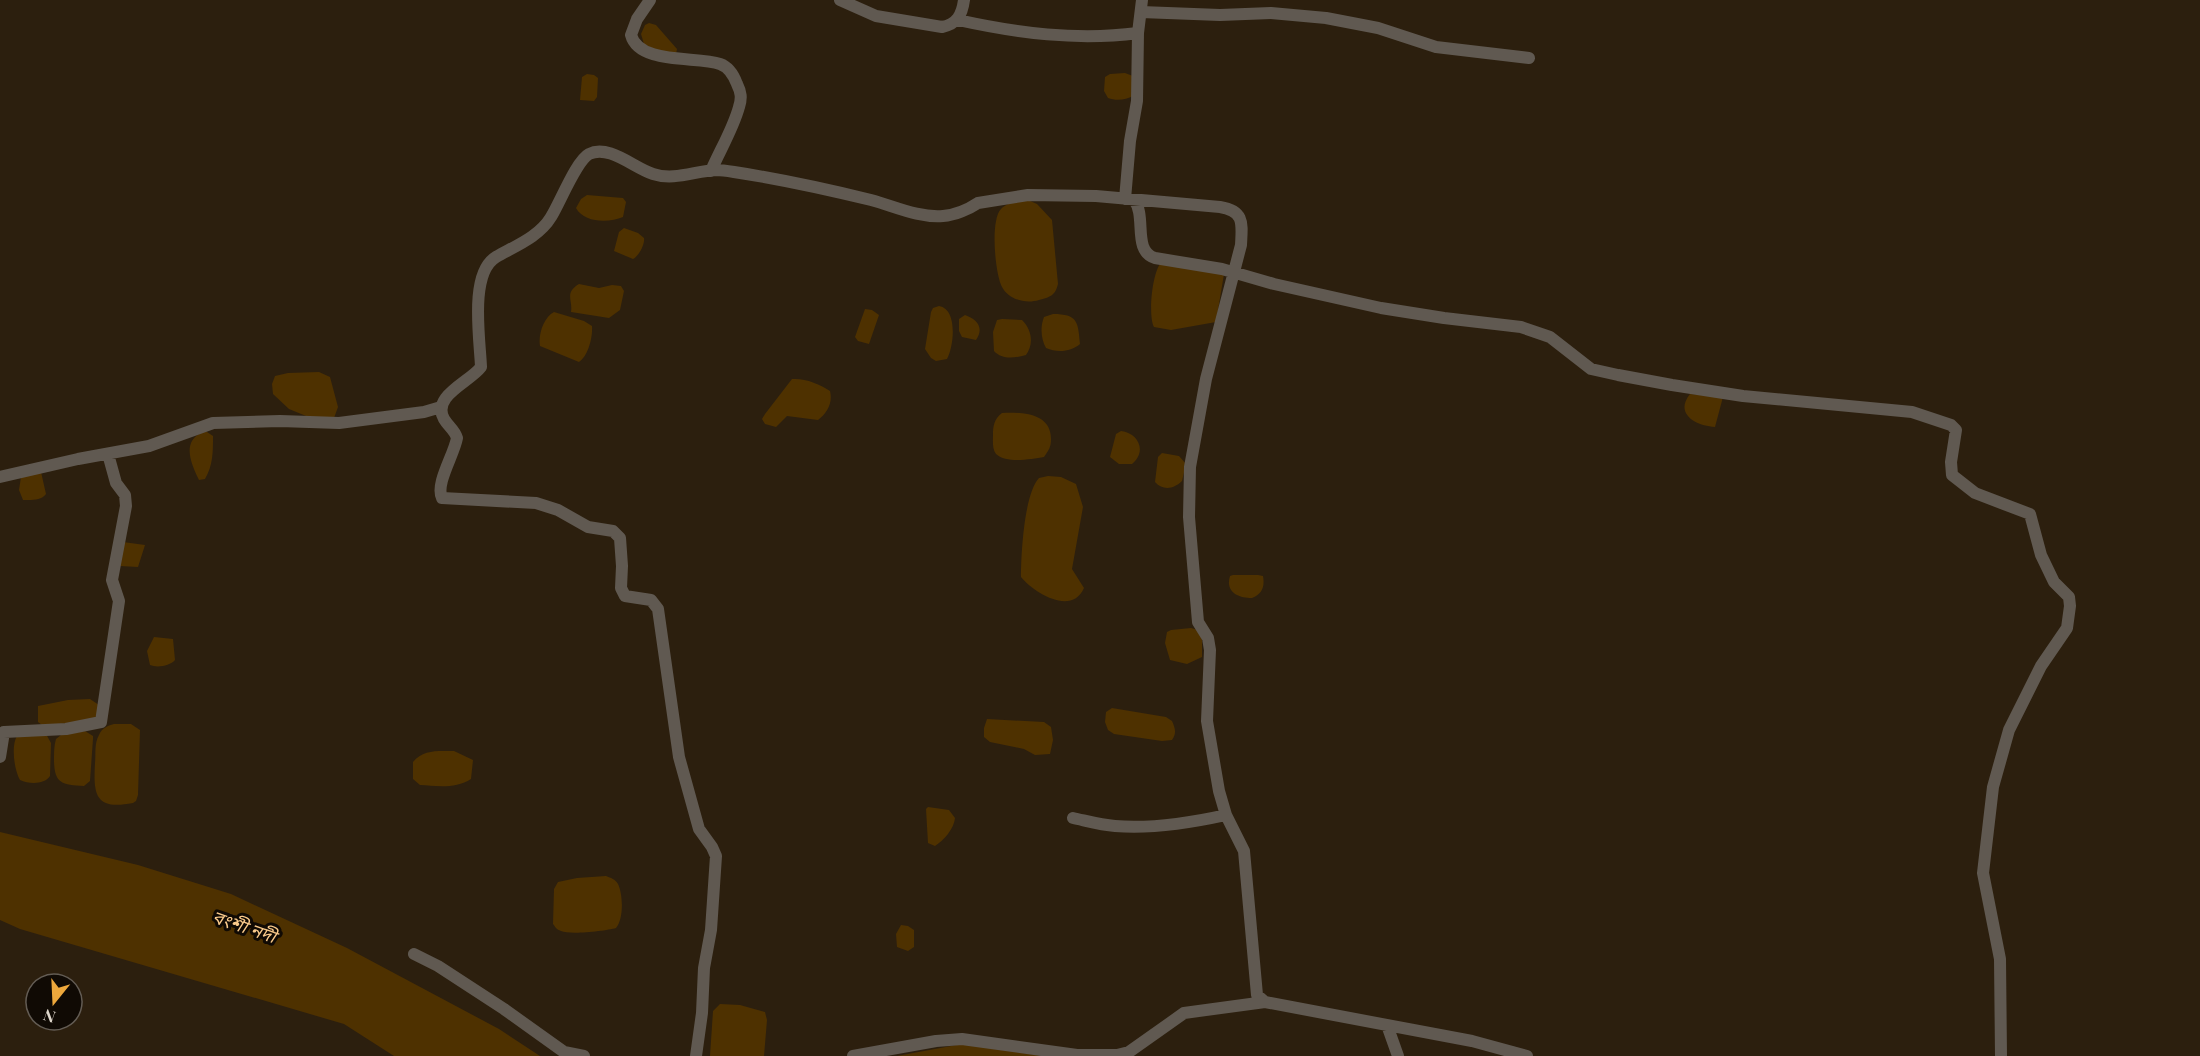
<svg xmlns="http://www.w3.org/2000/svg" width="2200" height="1056" viewBox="0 0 2200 1056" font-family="'Playfair Display','Noto Sans Bengali',serif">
  <rect width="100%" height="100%" fill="#2c1f0e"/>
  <path fill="#4e3100" d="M649,23L656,25L677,49L676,54H662L644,44L641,34L645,25Z
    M1125,73L1133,76V96C1126,100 1116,101 1108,98L1104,91L1105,77L1110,74Z
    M587,74L594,75L598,78L597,97L594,101L580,100L582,77Z
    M587,195L623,198L626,202L623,217C609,223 584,223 576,208L581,199Z
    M1028,200L1037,204L1052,220L1058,284C1055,296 1050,297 1039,300C1026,304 1009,300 1002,287C995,274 990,220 1001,209C1008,202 1019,201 1028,200Z
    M624,228L638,233L644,238C645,244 639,256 633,259L614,251L619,232Z
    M1160,264L1224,274L1216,322L1171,330L1154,327C1148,316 1152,275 1160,264Z
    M579,284L599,288L612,285L621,286L624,291L620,310L609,318L571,312C573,300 564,293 579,284Z
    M939,306C958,309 954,346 947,359L936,361L931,358L925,349L931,312L933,308Z
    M865,309L872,310L879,315L869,344L858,341L855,337Z
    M554,312L584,321L592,326C593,337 588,356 579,362L540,346C538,334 544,317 554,312Z
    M1053,314C1078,314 1078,322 1080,344C1071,352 1057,353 1046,348C1041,339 1040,327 1044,317Z
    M965,315C976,319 985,327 976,340L962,337L959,331V319Z
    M1002,319L1022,320C1032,330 1034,344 1026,355C1015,358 1002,360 994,351L993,332L997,320Z
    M319,372L330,377L338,407L334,418H311L289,409L273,394L272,384L275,376L288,373Z
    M792,379C805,378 820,384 830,391C833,403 827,413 818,420L787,416L776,427L765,424L762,419L765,414Z
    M1690,394L1723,397L1715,427C1696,426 1674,414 1690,394Z
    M1002,413C1022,412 1051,413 1051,439C1051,447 1049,450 1044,457C1031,459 1007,464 996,454C992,449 993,440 993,435C993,426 994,419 1002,413Z
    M1121,431C1139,433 1147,452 1132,464H1119L1110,457L1116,434Z
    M203,432H207L213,436C213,452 213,465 205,479L199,480C191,464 181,441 203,432Z
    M1162,453L1179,456L1186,464L1182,481C1174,489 1163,491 1155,482L1158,457Z
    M41,472L46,494C41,501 31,500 23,500L19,490L21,477Z
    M1048,476L1061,477L1076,484L1083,507L1072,569L1084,588C1072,616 1034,593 1021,577C1021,555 1024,494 1039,478Z
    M123,542L145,545L138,567L120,566Z
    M1233,575H1258L1263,576C1265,587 1262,594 1252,598C1238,598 1225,592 1230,576Z
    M1191,628L1198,630L1202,639V657L1187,664L1170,660L1165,643L1167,632L1171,630Z
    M154,637L173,639L175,660C170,666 157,668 150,665L147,651Z
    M90,699L99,705L101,712L90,722L42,725L38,722V706L68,700Z
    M1112,708L1166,717L1172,721C1175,728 1177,733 1172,740L1162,741L1114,734L1108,730L1105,722L1106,712Z
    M987,719L1044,722L1051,727L1053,740L1050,754L1035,755L1024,749L990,742L984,737V728Z
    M114,724H131L140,730L138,795L136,801L133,803C96,810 93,796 95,763C96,755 94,743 99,735C102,728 107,726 114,724Z
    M85,731L93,736V739L90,781L84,786C61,785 54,783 54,759C54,752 54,746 56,739L61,735Z
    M46,734L51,743L50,776C44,785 29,784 20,780C14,770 11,745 17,736Z
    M454,751L473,760L471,779C456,789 436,786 420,785L413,779V762C423,749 439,751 454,751Z
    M928,807L949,810L955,818C954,829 944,840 935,846L928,843L926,809Z
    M0,832L138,865L231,894L347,948L499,1029L540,1056H394L344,1024L20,929L0,920Z
    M606,876C611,878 615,879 618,884C623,894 624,919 616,928C606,931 570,935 561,931C556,929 556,928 553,924L554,889L558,882L577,878Z
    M901,925L908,926L914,930V947L908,951L897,947L896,934Z
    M720,1004L740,1005L765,1012L767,1020L764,1056H710L713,1011Z
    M962,1044L1043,1056H897Z"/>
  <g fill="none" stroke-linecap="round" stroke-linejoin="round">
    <path stroke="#605951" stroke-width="12" d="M650,0L637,19L631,35C639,65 697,56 720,64C729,67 734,76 737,84C741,92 742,98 739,107C733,129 720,150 711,171
      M840,0L876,16L942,27C957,24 962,15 964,0
      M1141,12L1220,15L1271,13L1326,18L1378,28L1436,47L1529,58
      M958,20C1017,33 1077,41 1138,33
      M1125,199L1130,141L1137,101L1138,33L1142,0
      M1134,200C1147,216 1132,251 1155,258L1222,269L1274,284L1381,308L1444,318L1521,327L1550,337L1591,369L1618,375L1672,385L1743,396L1912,412L1951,425L1956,430L1951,462L1952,475L1975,493L2030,514L2041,555L2054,582L2069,597L2070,606L2067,628L2041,666L2009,730L1993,787L1983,873L2000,959L2001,1056
      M0,477L78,459L149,446L213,423L280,421L339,423L424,412L441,407
      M0,757L4,732L66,729L101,722L119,601L112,580L126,506L125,495L116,483L108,454
      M1073,818C1087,821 1101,825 1115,826C1151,829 1190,823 1226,815
      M414,954L438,966L504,1009L564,1052L584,1056
      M1387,1025L1398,1056
      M696,1056L702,1013L704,968L711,930L716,856L712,847L699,829L679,757L658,609L651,600L625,596L621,588L622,566L620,538L613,531L588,527L558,510L536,503L442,498C435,484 454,455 457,438C455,430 448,426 444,419C431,396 470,382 481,367C480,340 469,273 496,257C515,246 539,237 551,217C560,203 576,161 589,154C609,144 634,168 653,174C674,181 695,171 716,170C722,170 728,171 734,172C780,179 826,189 871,200C894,206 918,218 943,216C955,215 969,209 978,203L1028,195L1096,196L1220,207C1245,211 1242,224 1241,245L1206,379L1190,467L1189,517L1198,622L1208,638L1210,650L1207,721L1219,791L1226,815L1244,851L1257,995L1265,1002L1472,1041L1527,1056
      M853,1056L936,1041L962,1039L1077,1055H1117L1129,1052L1184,1013L1265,1002"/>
  </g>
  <g text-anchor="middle" stroke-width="6" stroke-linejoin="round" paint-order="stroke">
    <g font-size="18" font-style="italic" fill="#faca8b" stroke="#100a04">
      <text transform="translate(244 927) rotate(19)" y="6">বংশী নদী</text>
    </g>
  </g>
  <g transform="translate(54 1002) rotate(198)"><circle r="28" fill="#100a04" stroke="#635c54" stroke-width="1.5"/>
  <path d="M0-4.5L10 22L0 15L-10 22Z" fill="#eea83c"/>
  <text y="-9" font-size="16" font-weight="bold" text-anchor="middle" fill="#dfd7cc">N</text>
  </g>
</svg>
